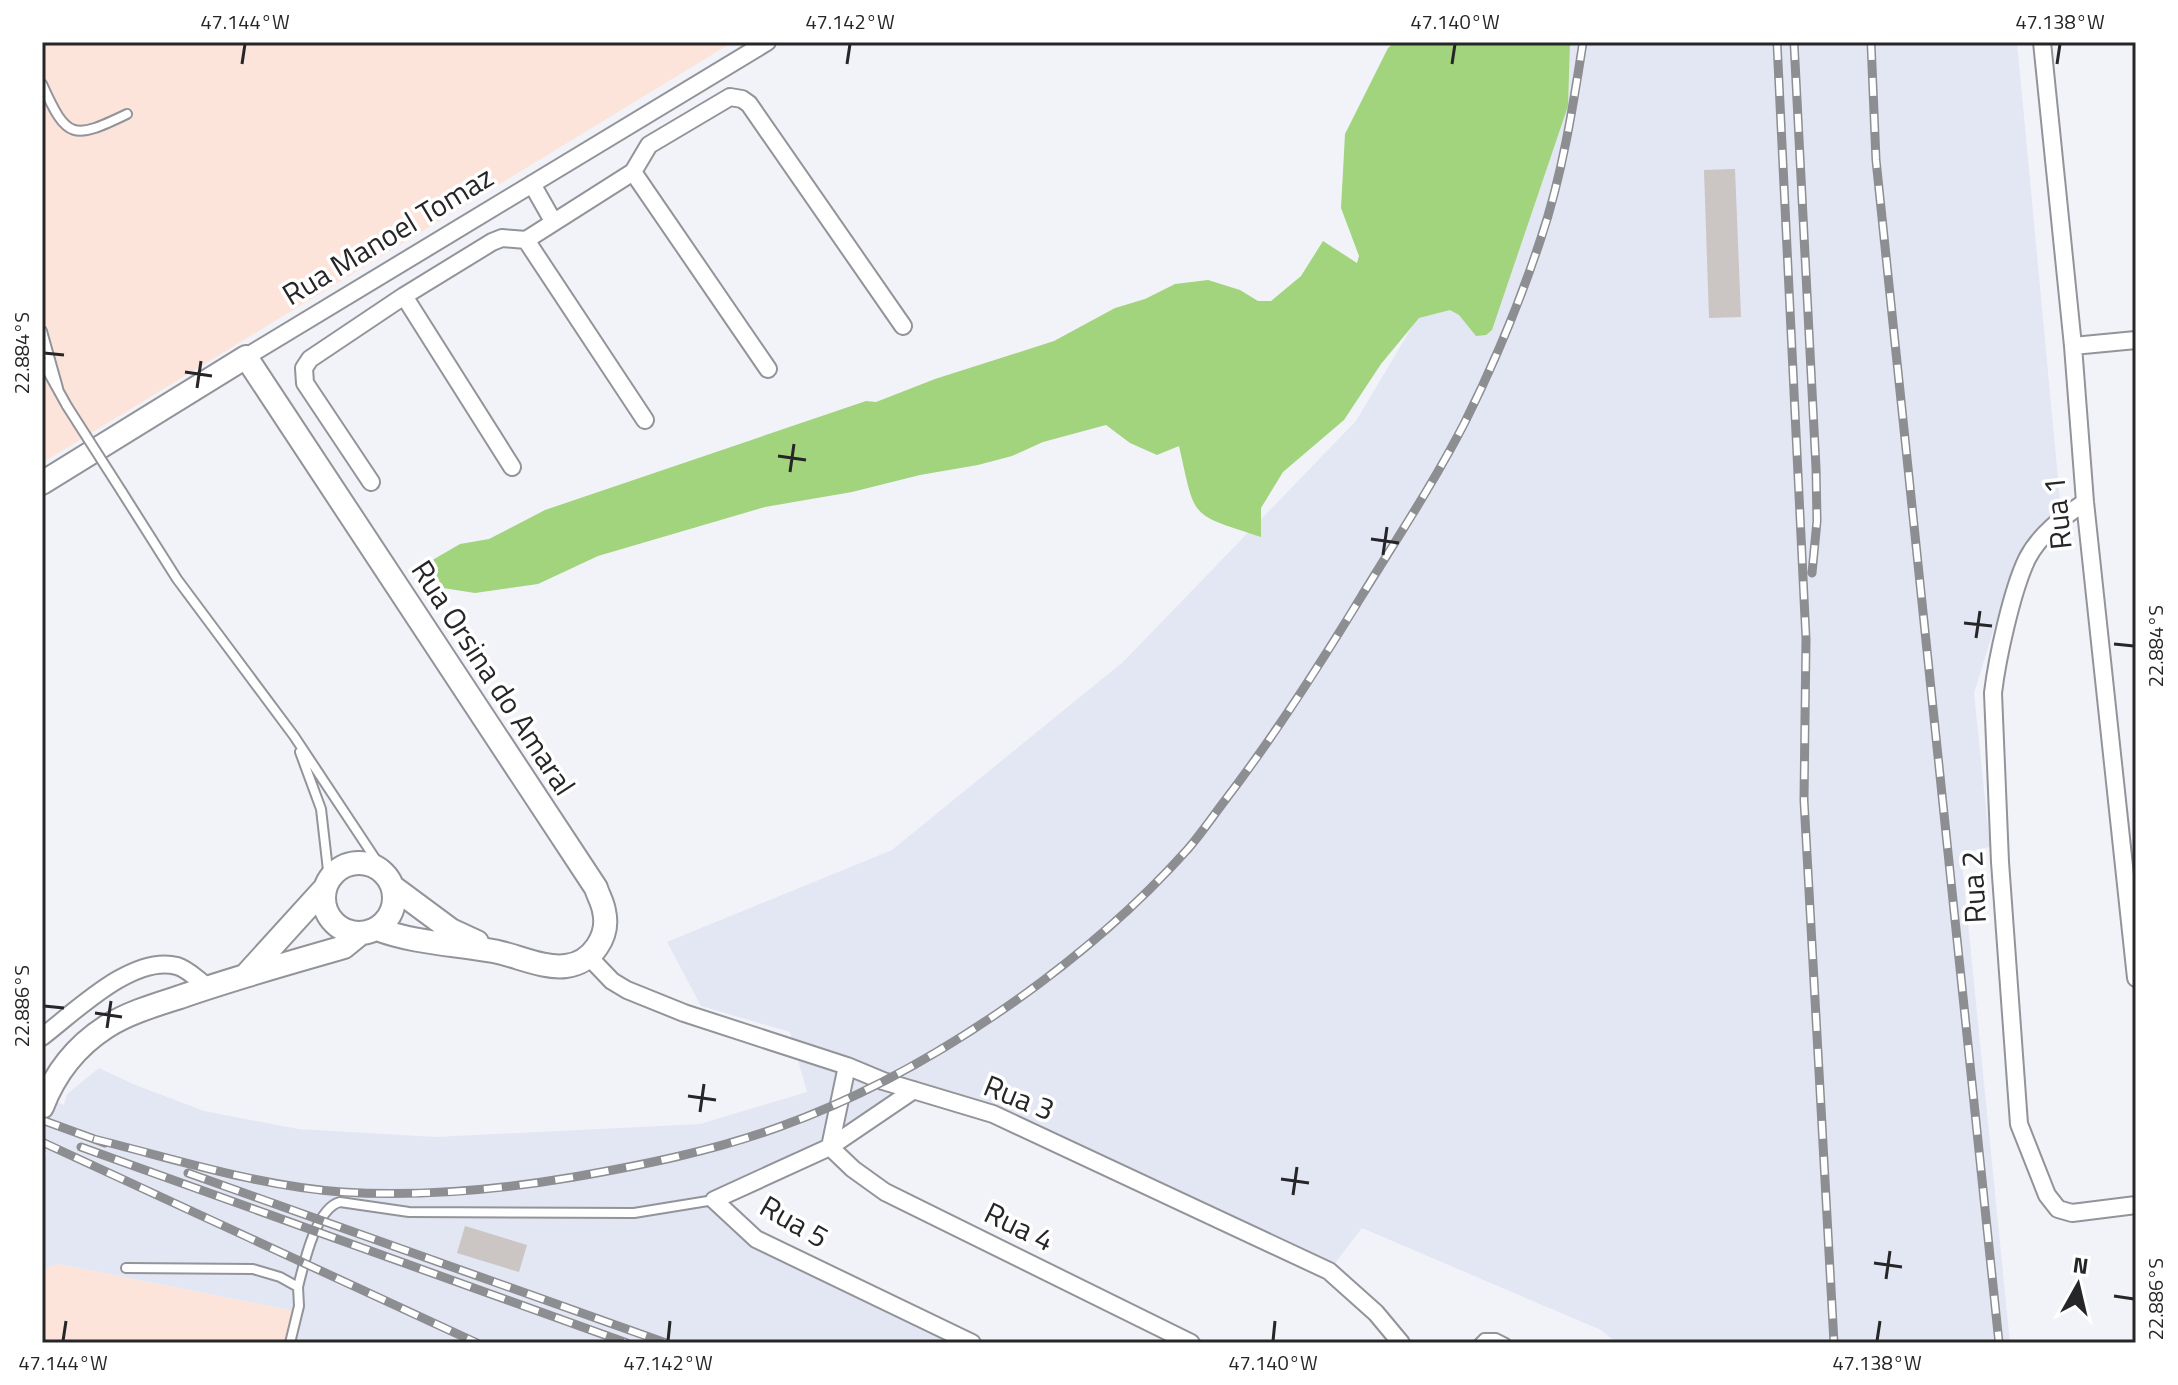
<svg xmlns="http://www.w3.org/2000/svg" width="2178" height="1385" viewBox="0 0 2178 1385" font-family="'Titillium Web',sans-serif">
  <rect width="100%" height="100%" fill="#f2f3f9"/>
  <path fill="#e3e6f3" d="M1527,42H2017L2061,511L2016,557L1974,693L1990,847L1961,853L2010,1343H1617L1601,1330L1362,1228L1329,1271L993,1114L914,1090L830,1147L714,1199L756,1239L972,1343H285L294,1311L58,1264L42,1270V1166L47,1153L42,1150V1097L64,1105L67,1094L99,1068L133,1084L204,1111L298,1129L436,1137L700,1124L807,1092L790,1032L701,1006L667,942L892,850L1123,662L1356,421L1422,310Z"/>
  <path fill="#fce4db" d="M42,42H733L42,463Z
    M58,1264L294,1311L285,1343H42V1270Z"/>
  <path fill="#a2d47d" d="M1395,42H1570L1568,106L1492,330L1486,335L1476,336L1459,315L1450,310L1419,318L1381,364L1344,420L1283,472L1261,508V537C1188,513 1196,520 1179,446L1157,455L1130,443L1106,425L1043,442L1012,456L978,465L920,475L852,492L765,507L598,556L538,584L475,593L443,588L429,562L460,544L489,539L545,510L866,401L876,402L935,379L1054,341L1115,308L1145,299L1175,284L1208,280L1240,290L1258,301H1271L1301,276L1323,241L1357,263L1359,256L1341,208L1345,134L1388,48Z"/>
  <path fill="#cbc5c3" d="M1735,169L1741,317L1709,318L1704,170Z
    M465,1226L527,1245L519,1272L457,1253Z"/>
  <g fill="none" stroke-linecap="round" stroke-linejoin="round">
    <g stroke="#929499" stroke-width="12">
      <path id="lane" d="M42,84C67,140 73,140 127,114
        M42,331L58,388
        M42,361L67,406
        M122,492L177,579L294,736L390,881
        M300,752L321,809L329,879
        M126,1268L253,1269L280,1277L298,1287L299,1306L290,1343
        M298,1287C304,1263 316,1208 340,1202L409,1212L634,1213L714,1200
        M1479,1343L1484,1338H1496L1506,1343"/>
    </g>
    <g stroke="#929499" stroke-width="20">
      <path id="street" d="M2042,42L2073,346L2085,502L2136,978
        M633,172L768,369
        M532,184L553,221
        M526,240L645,420
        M404,296L512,467
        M2073,346L2136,340
        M246,357L767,42
        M371,482L305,383L304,368L310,359L404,296L492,242L502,238L526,240L633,172L649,145L730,97L742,99L749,104L903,326
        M2085,502C2063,517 2039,535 2027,559C2012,590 1997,659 1993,693L2000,862L2019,1124L2047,1195L2058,1209L2072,1213L2136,1205
        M589,957L612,981L627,990L684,1013L847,1066L883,1081L993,1114L1329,1271L1376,1313L1401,1343
        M42,1037C76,1011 133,954 177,966C188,969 199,981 208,987
        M847,1066L830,1147L853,1169L885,1192L1191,1343
        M914,1090L830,1147L714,1200L756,1239L972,1343"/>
    </g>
    <g stroke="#929499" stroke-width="26">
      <path id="secondary" d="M42,483L246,357L596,888C598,895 603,903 604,911C610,936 592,963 566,966C543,969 516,955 493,951C454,944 414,943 377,929
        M324 898a35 35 0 1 1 70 0a35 35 0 1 1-70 0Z
        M393,887L451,930L477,942
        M246,975L325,888
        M42,1107C55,1073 75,1047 106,1027C128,1013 155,1005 180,997C234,978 289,963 344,947L360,934"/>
    </g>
    <use href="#lane" stroke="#fff" stroke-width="8"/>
    <use href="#street" stroke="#fff" stroke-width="16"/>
    <use href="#secondary" stroke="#fff" stroke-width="22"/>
    <g stroke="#8d8e92" stroke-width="9">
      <path id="rail" d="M1777,42L1806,639L1804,800L1834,1343
        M1794,42L1816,468L1817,521L1812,573
        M1871,42L1876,160L1999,1343
        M42,1120L105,1143
        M94,1139C175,1159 258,1186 342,1192C420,1197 497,1190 574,1177C643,1165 713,1151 779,1127C925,1075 1084,965 1187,850C1201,834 1213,816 1226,799C1275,735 1319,666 1361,597C1396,540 1433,484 1464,424C1494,364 1520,302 1541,238C1562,176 1573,107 1583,42
        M42,1142L477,1343
        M81,1147L627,1343
        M188,1173L666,1343"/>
    </g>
    <use href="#rail" stroke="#fff" stroke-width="6" stroke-dasharray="18" stroke-linecap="butt"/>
    <g stroke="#929499" stroke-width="12" stroke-linecap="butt">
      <path id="lane-bridge" d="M67,406L122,492"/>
    </g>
    <use href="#lane-bridge" stroke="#fff" stroke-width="8"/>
  </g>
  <path fill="none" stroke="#262628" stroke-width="3" d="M242,64L245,44M847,64L850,44M1452,64L1455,44M2057,64L2060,44M44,353L64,355M185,372L212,376M197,388L201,361M778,456L806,460M790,472L794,444M1371,539L1399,543M1383,555L1387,527M1964,623L1992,626M1976,638L1980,611M2114,644L2134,646M44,1006L64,1008M95,1013L122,1017M107,1028L111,1001M688,1096L716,1100M700,1112L704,1084M1281,1179L1309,1183M1293,1195L1297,1167M1874,1263L1902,1267M1886,1279L1890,1251M2114,1296L2134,1299M63,1341L66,1321M668,1341L670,1321M1273,1341L1275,1321M1877,1341L1880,1321"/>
  <g text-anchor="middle" stroke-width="7" stroke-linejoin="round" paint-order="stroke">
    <g font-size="30" fill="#262628" stroke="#fff">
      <text transform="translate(388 236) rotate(-31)" y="10">Rua Manoel Tomaz</text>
      <text transform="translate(2058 513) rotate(-96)" y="10">Rua 1</text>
      <text transform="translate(493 678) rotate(57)" y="10">Rua Orsina do Amaral</text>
      <text transform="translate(1974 887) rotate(-93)" y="10">Rua 2</text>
      <text transform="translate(1019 1098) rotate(22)" y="10">Rua 3</text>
      <text transform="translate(794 1222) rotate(30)" y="10">Rua 5</text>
      <text transform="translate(1019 1227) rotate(26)" y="10">Rua 4</text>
    </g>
  </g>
  <rect width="2178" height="1385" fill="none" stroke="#ffffff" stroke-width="88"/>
  <g transform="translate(2078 1285) rotate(8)" stroke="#ffffff" stroke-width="6" paint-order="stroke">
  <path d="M0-6L14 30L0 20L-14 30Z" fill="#262628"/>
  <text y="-12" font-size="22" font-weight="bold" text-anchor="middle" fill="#262628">N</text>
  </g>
  <rect x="44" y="44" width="2090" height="1297" fill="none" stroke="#262628" stroke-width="3"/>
  <g font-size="20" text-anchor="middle" fill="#262628">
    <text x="245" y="29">47.144°W</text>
    <text x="850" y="29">47.142°W</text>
    <text x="1455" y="29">47.140°W</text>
    <text x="2060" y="29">47.138°W</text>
    <text transform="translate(22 353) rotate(-90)" y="7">22.884°S</text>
    <text transform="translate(2156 646) rotate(-90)" y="7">22.884°S</text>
    <text transform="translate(22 1006) rotate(-90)" y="7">22.886°S</text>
    <text transform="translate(2156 1299) rotate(-90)" y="7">22.886°S</text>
    <text x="63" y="1370">47.144°W</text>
    <text x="668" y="1370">47.142°W</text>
    <text x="1273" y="1370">47.140°W</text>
    <text x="1877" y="1370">47.138°W</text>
  </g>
</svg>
